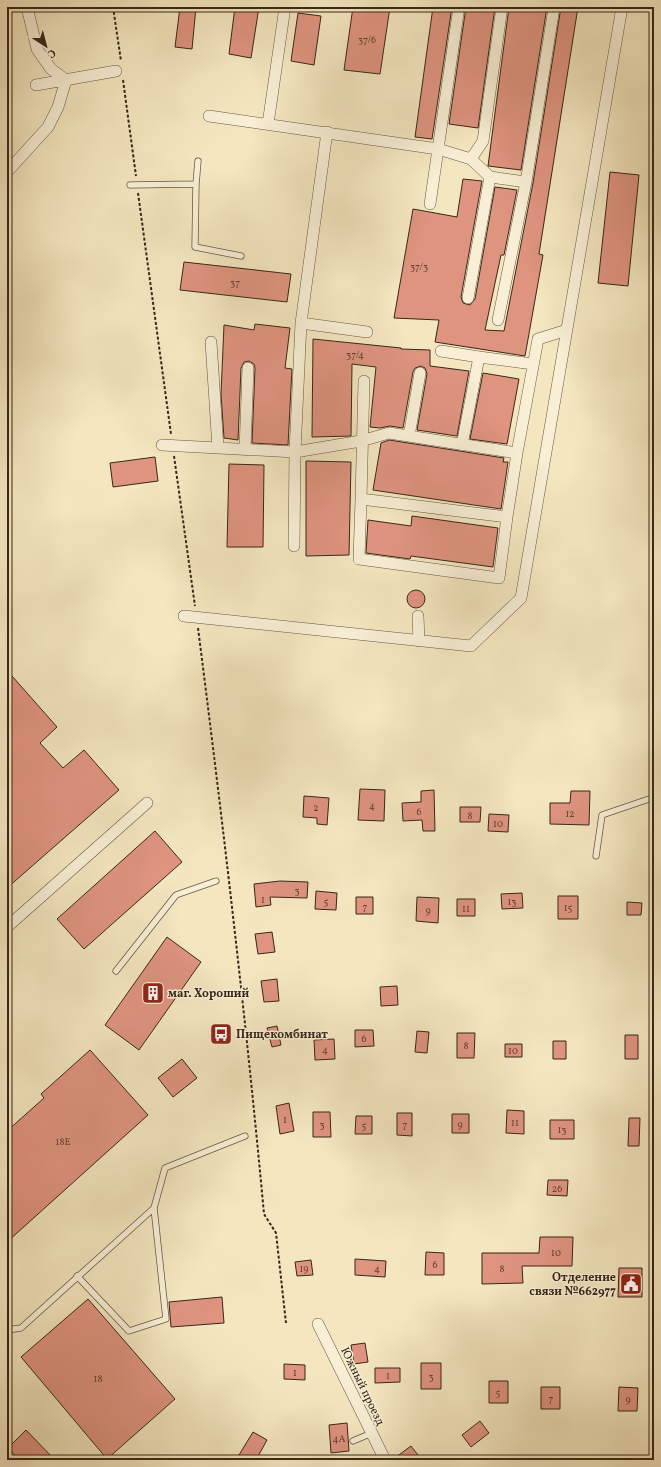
<svg xmlns="http://www.w3.org/2000/svg" width="661" height="1467" viewBox="0 0 661 1467" font-family="Vollkorn,serif">
  <rect width="100%" height="100%" fill="#f4e7c0"/>
  <filter id="stains"><feTurbulence type="fractalNoise" baseFrequency=".005" numOctaves="4"/><feColorMatrix values="0 0 0 0 .2 0 0 0 0 .09 0 0 0 0 .02 0 0 0 .5 -.17"/></filter>
  <radialGradient id="worn" r=".72"><stop offset=".6" stop-color="#630" stop-opacity="0"/><stop offset="1" stop-color="#630" stop-opacity=".3"/></radialGradient>
  <path fill="#df9480" stroke="#372717" d="M180,7H196L192,49L175,47Z
    M235,7H259L251,58L229,54Z
    M353,7H390L380,74L344,70Z
    M433,7H452L432,139L415,137Z
    M466,7H495L478,128L449,124Z
    M509,7H547L521,170L488,166Z
    M561,7H578L539,254L543,255L525,356L435,342L439,320L394,318L413,209L457,217L463,179L482,181L461,297L463,303L470,305L475,299L495,187L517,190L504,255H501L485,330L504,331L533,183Z
    M298,13L321,16L314,65L291,61Z
    M610,172L639,175L628,286L598,283Z
    M184,262L291,274L287,302L180,290Z
    M255,324L290,328L285,368L292,369L288,445L252,443L255,368L254,364L249,361L244,362L241,368L238,440L224,438L221,394L224,325L254,330Z
    M313,339L401,348V349L430,350V366L469,371L457,436L417,430L427,374L425,368L421,366L415,368L413,372L403,428L390,426L380,428L370,427L376,367L352,364L351,436L312,437Z
    M483,373L519,379L507,444L470,439Z
    M389,440L504,458L503,462H508L501,509L373,490L381,443Z
    M155,457L158,481L113,487L110,463Z
    M306,461L351,462L349,555L306,556Z
    M229,464L264,465L263,547H227Z
    M412,516L498,528L493,567L411,556L410,559L366,553L368,520L411,526Z
    M407 599a9 9 0 1 1 18 0a9 9 0 1 1-18 0Z
    M12,676L57,727L40,743L63,768L84,750L119,790L7,888V681Z
    M360,789L385,790L384,821L358,820Z
    M434,790L435,831H423L422,820L403,821L402,803L421,802V791Z
    M571,791H590L589,825L550,824V803H570Z
    M304,796L329,798L327,825L317,824V818L303,817Z
    M460,807H481L480,822H460Z
    M489,814L509,815L508,832L488,831Z
    M155,831L182,862L84,949L57,919Z
    M280,881L308,882L307,898L270,897L271,905L256,907L254,884Z
    M316,891L337,893L336,910L315,909Z
    M522,893L523,908L502,909L501,894Z
    M558,896H578V919H558Z
    M356,897H373V914H356Z
    M417,897L439,898L438,923L416,921Z
    M457,899H475V916H457Z
    M627,902L642,903L641,915H627Z
    M272,932L275,952L258,954L255,934Z
    M167,937L201,962L139,1050L105,1025Z
    M277,979L279,1001L264,1002L261,981Z
    M397,986L398,1005L381,1006L380,987Z
    M277,1026L281,1045L272,1047L267,1028Z
    M355,1030H373L374,1046L355,1047Z
    M417,1031L429,1032L427,1053L415,1052Z
    M457,1033H475L474,1058H457Z
    M625,1035H638V1059H625Z
    M334,1039L335,1059L315,1060L314,1040Z
    M553,1041H566V1059H553Z
    M505,1044H522V1057H505Z
    M90,1050L148,1115L7,1242V1131L44,1098L41,1094Z
    M182,1059L197,1078L173,1097L158,1078Z
    M289,1103L294,1131L280,1134L276,1106Z
    M507,1110L524,1111V1134L506,1133Z
    M313,1112H330L331,1137H313Z
    M397,1113H412V1136L397,1135Z
    M452,1114H469V1133H452Z
    M356,1116H372V1134H355Z
    M629,1118H640L639,1146H628Z
    M550,1120H574V1139H550Z
    M548,1180H568L567,1196L547,1195Z
    M540,1237H573L572,1266H522L523,1283L482,1284V1253H539Z
    M426,1252L444,1253V1275H425Z
    M355,1259L386,1261L385,1277L355,1275Z
    M311,1260L313,1275L297,1276L295,1262Z
    M619,1268H642V1297H618Z
    M222,1297L224,1323L171,1327L169,1302Z
    M88,1299L175,1399L107,1459L21,1357Z
    M365,1343L368,1362L354,1364L351,1345Z
    M421,1363H441V1389H421Z
    M284,1364L305,1365V1380L284,1379Z
    M375,1368H400V1382L375,1383Z
    M489,1381H508V1403H489Z
    M541,1387H560V1409H541Z
    M619,1387L638,1388L637,1411H618Z
    M480,1421L489,1433L471,1447L462,1435Z
    M347,1423L349,1451L331,1453L329,1425Z
    M26,1430L55,1460H20L8,1448Z
    M253,1432L267,1440L256,1460H248L239,1455Z
    M411,1446L422,1460H392Z"/>
  <g fill="none" stroke-linecap="round" stroke-linejoin="round">
    <g stroke="#665741" stroke-width="7">
      <path id="service" d="M196,184L198,161
        M130,185L196,184L195,247L241,256
        M596,856L602,815L652,798
        M116,971L176,895L216,881
        M77,1276L129,1331L166,1319L154,1208
        M7,1330L21,1328L154,1208L165,1168L245,1136
        M353,1441L372,1433"/>
    </g>
    <g stroke="#665741" stroke-width="12">
      <path id="minor" d="M36,85L116,71
        M209,116L438,149L459,7
        M268,124L285,7
        M7,172L48,127L58,107L66,80L51,69L37,49L27,7
        M490,177L526,182L498,320
        M526,182L554,8
        M430,204L438,149L471,159L483,141L502,7
        M468,298L490,177L471,159
        M301,323L367,332
        M211,342L218,448
        M441,351L479,357
        M364,381L361,499L507,517L517,453
        M409,436L420,373
        M162,445L295,452L361,441L389,433L517,453L538,339L567,330
        M462,445L479,357L533,364
        M245,450L248,368
        M361,499L359,559L499,578L507,517
        M294,546L295,452L301,323L327,132
        M184,616L471,646L521,598L622,7
        M418,616L419,641
        M7,927L147,803
        M318,1324L385,1460"/>
    </g>
    <path stroke="#372717" stroke-width="2" stroke-dasharray="3 2" stroke-linecap="butt" d="M113,7L121,61
      M123,80L136,176
      M138,193L171,434
      M174,456L195,606
      M198,628C223,824 246,1019 264,1214L276,1233L286,1323"/>
    <use href="#service" stroke="#f8efd6" stroke-width="5.5"/>
    <use href="#minor" stroke="#f8efd6" stroke-width="11"/>
  </g>
  <defs>
    <g id="building-square" transform="scale(1.15)"><rect x="-9" y="-9" width="18" height="18" rx="4" fill="#8f2418" stroke="#f8efd6"/><path d="M-4-6H4V6H1V3H-1V6H-4ZM-2.5-4.3h1.7v1.8h-1.7ZM.8-4.3h1.7v1.8H.8ZM-2.5-1h1.7V.8h-1.7ZM.8-1h1.7V.8H.8Z" fill="#fff"/></g>
    <g id="bus-square" transform="scale(1.15)"><rect x="-9" y="-9" width="18" height="18" rx="4" fill="#8f2418" stroke="#f8efd6"/><path d="M-5-6H5V4H4V6H2V4H-2V6H-4V4H-5ZM-3.5-4V0h7V-4ZM-3.5 1.2v1.5H-2V1.2ZM2 1.2v1.5H3.5V1.2Z" fill="#fff"/></g>
    <g id="civic-square" transform="scale(1.15)"><rect x="-9" y="-9" width="18" height="18" rx="4" fill="#8f2418" stroke="#f8efd6"/><path d="M-.6-6.5H3V-4.5H.6V-3L4-1V1h2V6H-6V1h2V-1L-.6-3ZM-1.2 2.5V6h2.4V2.5Z" fill="#fff"/></g>
  </defs>
  <g fill-rule="evenodd">
    <use href="#building-square" x="153" y="993"/>
    <use href="#bus-square" x="221" y="1034"/>
    <use href="#civic-square" x="631" y="1284"/>
  </g>
  <g text-anchor="middle" stroke-width="3" stroke-linejoin="round" paint-order="stroke">
    <g font-size="10" fill="#614231">
      <text x="367" y="43">37/6</text>
      <text x="419" y="270">37/3</text>
      <text x="235" y="286">37</text>
      <text x="355" y="358">37/4</text>
      <text x="372" y="809">4</text>
      <text x="316" y="811">2</text>
      <text x="419" y="815">6</text>
      <text x="570" y="817">12</text>
      <text x="470" y="819">8</text>
      <text x="498" y="827">10</text>
      <text x="297" y="894">3</text>
      <text x="263" y="903">1</text>
      <text x="326" y="905">5</text>
      <text x="512" y="905">13</text>
      <text x="365" y="910">7</text>
      <text x="568" y="911">15</text>
      <text x="466" y="912">11</text>
      <text x="428" y="914">9</text>
      <text x="364" y="1042">6</text>
      <text x="466" y="1049">8</text>
      <text x="325" y="1053">4</text>
      <text x="513" y="1054">10</text>
      <text x="285" y="1123">1</text>
      <text x="515" y="1126">11</text>
      <text x="322" y="1128">3</text>
      <text x="405" y="1128">7</text>
      <text x="460" y="1128">9</text>
      <text x="364" y="1129">5</text>
      <text x="562" y="1133">13</text>
      <text x="63" y="1145">18Е</text>
      <text x="557" y="1192">26</text>
      <text x="556" y="1256">10</text>
      <text x="435" y="1268">6</text>
      <text x="304" y="1272">19</text>
      <text x="377" y="1272">4</text>
      <text x="502" y="1272">8</text>
      <text x="295" y="1376">1</text>
      <text x="388" y="1379">1</text>
      <text x="431" y="1380">3</text>
      <text x="98" y="1382">18</text>
      <text x="498" y="1396">5</text>
      <text x="551" y="1402">7</text>
      <text x="628" y="1403">9</text>
      <text x="339" y="1442">4А</text>
    </g>
    <g font-size="12" font-weight="bold" fill="#372717" stroke="#f8efd6" text-anchor="start">
      <text x="168" y="997">маг. Хороший</text>
      <text x="236" y="1038">Пищекомбинат</text>
      <text x="616" y="1281" text-anchor="end">Отделение<tspan x="616" dy="14">связи №662977</tspan></text>
    </g>
    <g font-size="12" fill="#372717" stroke="#f8efd6">
      <text transform="translate(363 1386) rotate(64)" y="4">Южный проезд</text>
    </g>
  </g>
  <rect width="661" height="1467" fill="none" stroke="#f4e7c0" stroke-width="24"/>
  <rect x="8" y="8" width="645" height="1451" fill="none" stroke="#372717" stroke-width="2"/>
  <rect x="12" y="12" width="637" height="1443" fill="none" stroke="#372717"/>
  <g transform="translate(46 46) rotate(144)" stroke="#f8efd6" stroke-width="3" paint-order="stroke">
  <path d="M0-3L7 15L0 10L-7 15Z" fill="#372717"/>
  <text y="-6" font-size="11" font-weight="bold" text-anchor="middle" fill="#372717">С</text>
  </g>
  <rect width="100%" height="100%" filter="url(#stains)"/>
  <rect width="100%" height="100%" fill="url(#worn)"/>
</svg>
